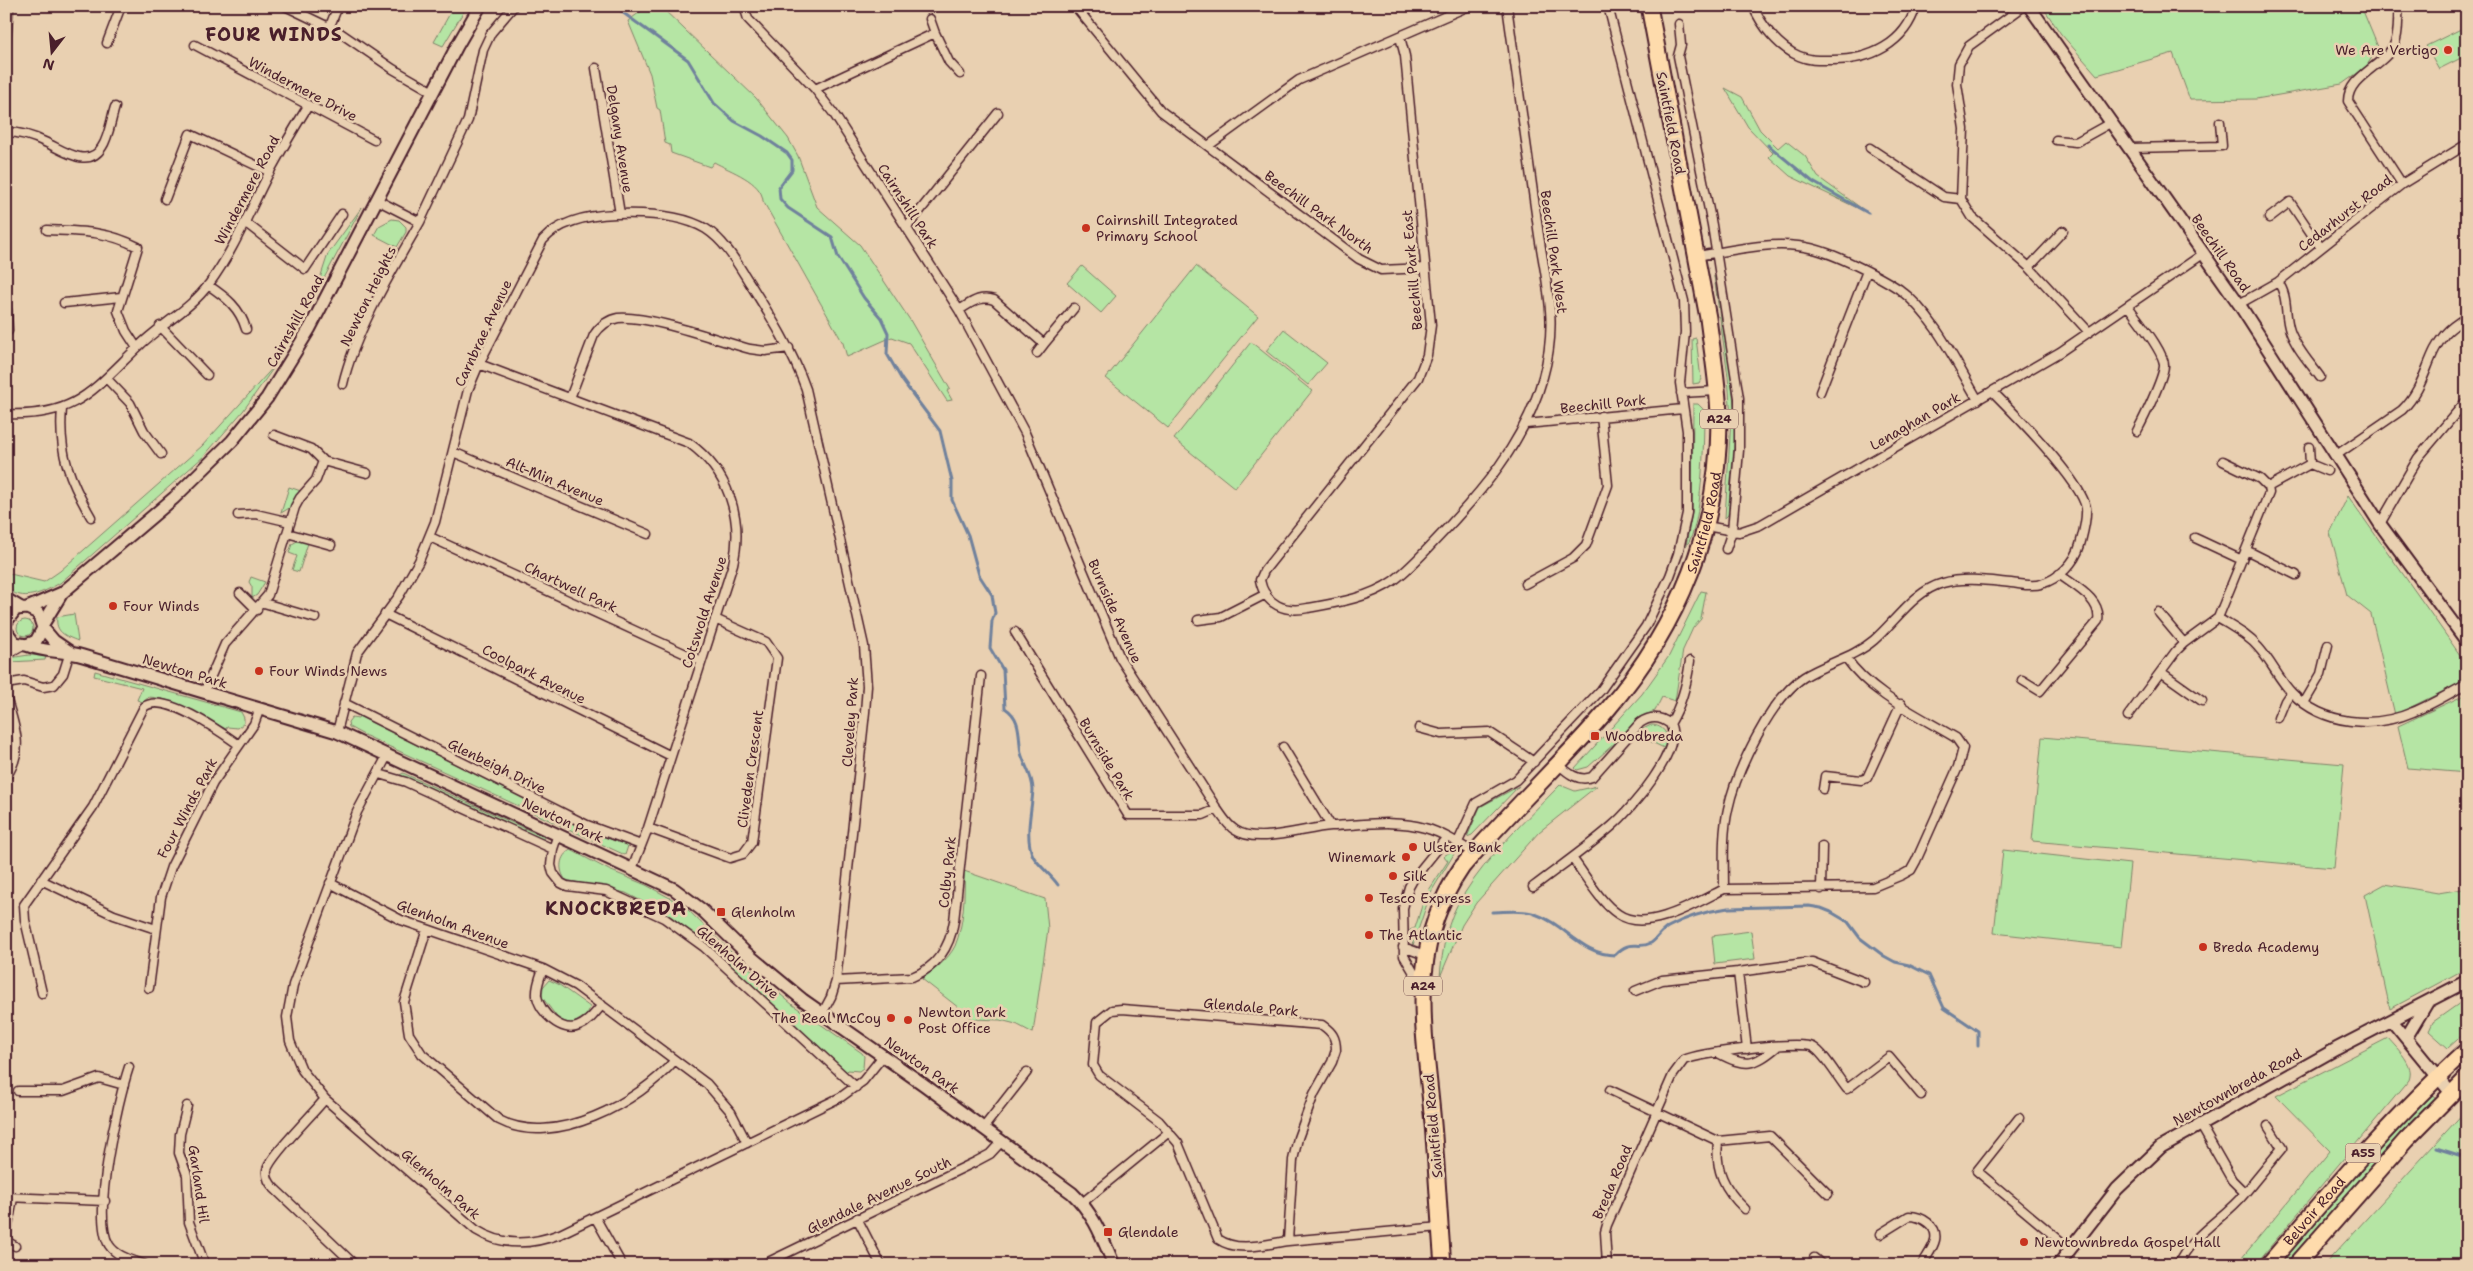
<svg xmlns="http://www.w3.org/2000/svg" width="2473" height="1271" viewBox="0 0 2473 1271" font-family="'Shantell Sans',sans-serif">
  <rect width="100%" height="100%" fill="#e9d0b1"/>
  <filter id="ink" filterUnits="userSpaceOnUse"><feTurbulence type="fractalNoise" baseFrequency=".02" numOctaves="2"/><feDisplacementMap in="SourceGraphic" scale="10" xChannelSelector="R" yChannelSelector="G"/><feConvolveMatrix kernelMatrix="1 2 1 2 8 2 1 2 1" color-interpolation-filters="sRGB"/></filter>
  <g filter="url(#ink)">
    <path fill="#b5e5a4" stroke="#808268" d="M454,6H467L443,46L434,42Z
      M648,6H660L756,98L788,138L798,156L817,207L860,245L910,320L950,389L947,391L952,400L947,401L909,343L892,337L847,357L843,343L763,201C762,181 730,171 714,162L710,167L671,153L670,145L665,143L660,110L657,108L650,74L628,21Z
      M2042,6H2361L2378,47L2366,67L2342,84L2256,99L2190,100L2173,53L2097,75L2061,34Z
      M2467,26V55L2439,69L2426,46Z
      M1725,88L1742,97L1760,130L1778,148L1786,141L1805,156L1818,177L1868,213L1790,176L1769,157L1773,153L1748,127Z
      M362,207L314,297L328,254Z
      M392,219L399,220L406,227V232L397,247L374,235L379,226Z
      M1082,266L1116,296L1101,313L1067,283Z
      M1196,266L1258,316L1168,428L1106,378Z
      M1714,276L1729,357L1736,423L1728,515L1725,518L1731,419L1728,376Z
      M1284,329L1327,363L1308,385L1266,351Z
      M1696,338L1701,379L1699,383L1693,384L1692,339Z
      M1251,342L1312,391L1235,488L1174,439Z
      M277,363L243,411L204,456L60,583C44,592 22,604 6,587V573L44,582L60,571L202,446Z
      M1693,404H1698L1704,410C1704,437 1703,527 1686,546L1692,512Z
      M289,487L301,491L291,507L281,513Z
      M2348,496L2460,655L2467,669L2464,681L2395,715L2371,614L2347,595L2330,533Z
      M299,540L308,543L299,572L292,570L297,556L289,553L292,544Z
      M251,577L265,582L257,595L252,598V587L249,582Z
      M1701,591L1706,592L1701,619L1693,628L1683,650L1675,701L1662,697L1655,711L1639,717L1615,743L1588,767L1577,770L1575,768L1642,694L1669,656Z
      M74,614L78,641C65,636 55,632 57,617Z
      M17 628a8 8 0 1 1 16 0a8 8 0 1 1-16 0Z
      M29,655L46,656L45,660L11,662L9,658Z
      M95,671L241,712L244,718V723L238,728L227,727L226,729C201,717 178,699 149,697L143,702L137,700L142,688L94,676Z
      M2467,694V773L2408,768L2398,726Z
      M359,716L583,828L628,846L625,855L362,734L349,727L348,722L352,717L358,718Z
      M1651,725C1664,725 1671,736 1664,748L1639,736L1643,729Z
      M2042,737L2344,764L2334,868L2032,841Z
      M403,773L544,837V841L400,775Z
      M1560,785L1575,791L1597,786L1539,832L1476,903L1462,925L1440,977C1442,951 1447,919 1462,897C1488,855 1526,820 1560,785Z
      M1519,786L1472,835L1467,837L1480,807Z
      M2467,846V968L2390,1009L2365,895L2385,884L2438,893L2463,889L2464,848Z
      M571,850L609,870L646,885L683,905L735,956L793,1005L862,1053L864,1056L863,1068L859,1071L848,1070L846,1072L727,962L672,917L626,893L566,880C558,871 559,855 571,850Z
      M2003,850L2130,864L2121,947L1994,933Z
      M1451,851L1454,854L1431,892L1413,945L1410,930L1415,928L1425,896L1448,861L1444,856Z
      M964,871L1045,899L1048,929L1033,1033L1016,1024L1000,1020L973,1019L922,979C934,970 948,960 955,946C964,925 965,893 964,871Z
      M1751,931L1755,959L1715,964L1712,936Z
      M549,980L558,984L590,1007L587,1015L572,1024L559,1020L542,997L543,987Z
      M2467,998V1031L2448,1048L2429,1031L2433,1022Z
      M2388,1038C2398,1050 2415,1064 2409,1080L2255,1265H2236L2330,1151L2276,1096Z
      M2430,1093L2436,1098L2430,1104L2334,1211L2290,1265H2277L2349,1180Z
      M2467,1109V1265H2324Z"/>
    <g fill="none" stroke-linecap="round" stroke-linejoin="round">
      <path stroke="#6f819c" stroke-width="3" d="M618,6L622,12L688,60L714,103L734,121L762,136L787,153L792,160V170L779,187L780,199L788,208L832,237L838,257L864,298L881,318L888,333L887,354L902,380L940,431L952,481V500L968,535L979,575L992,595L995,613L992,621L990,648L1003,670L1005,708C1022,719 1018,736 1021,753C1024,765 1033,776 1033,790C1032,810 1024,837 1033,856C1037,864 1052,876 1058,885
        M1680,6L1681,10
        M1768,145L1813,182L1868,213
        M1492,912C1505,912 1522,909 1535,914C1565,924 1582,955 1615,955C1631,938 1637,950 1651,943C1657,939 1661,931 1668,927C1686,917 1708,911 1728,908L1809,906L1821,908L1831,912L1848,922L1860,938L1884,956L1895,962L1909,965L1929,975L1944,1008L1978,1031V1046
        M2436,1148L2462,1156L2467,1167"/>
      <g stroke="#4a1f2b" stroke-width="11">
        <path id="street" d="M285,6L339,32L393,69L433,92
          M744,6L748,19L815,89L834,114L959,310L1025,433L1120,658L1217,809
          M1075,6L1161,111L1359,259L1381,270L1425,268
          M1753,6C1761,25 1779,48 1799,56C1810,61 1821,60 1833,60C1870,60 1905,44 1916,6
          M2024,6L1969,46L1959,64L1957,84L1964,129L1961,199L1972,217L2029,267L2089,332
          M2399,6C2397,19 2400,33 2394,45C2384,66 2348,76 2348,101L2402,184
          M930,19L935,33
          M1679,24L1681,45L1678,56L1712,225L1739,398V450L1732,531L1726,549
          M330,26L338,6
          M1400,37L1405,56L1431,325L1427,355L1418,378L1264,571L1260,580C1265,605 1285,613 1308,608C1336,603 1369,598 1393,581C1408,570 1421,556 1433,543C1480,494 1525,443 1543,377C1560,318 1544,279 1537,221C1527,150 1517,78 1507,6
          M6,41L9,6
          M107,43L121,6
          M195,45L374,140
          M596,68L620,214
          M815,89L935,33L949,62L960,74
          M6,132C20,132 35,137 47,143C64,151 89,169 102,147C109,137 111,119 115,107
          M2056,140L2076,142L2112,122
          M1208,146L1299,80L1469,6
          M1870,148L1944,197L1961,199
          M2130,148L2222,146L2220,122
          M165,199L190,134L270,172
          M377,200L420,222L468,120L483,50L491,33L514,6
          M2269,218L2290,202L2321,248
          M246,223L305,269L342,214
          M907,227L998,113
          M47,230C81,231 107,231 138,247L118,311L126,331L137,348
          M1696,256C1729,251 1765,242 1798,246C1818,248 1838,257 1855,265C1870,272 1885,280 1899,289C1934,315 1956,363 1978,400
          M2029,267L2063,231
          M2278,282C2289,297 2284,314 2290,331C2296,348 2310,363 2320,377
          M208,285C226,297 240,308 246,329
          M64,303L121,297
          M2239,304L2278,282L2402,184L2467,144
          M2128,306C2136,318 2165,352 2164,366C2163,379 2144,418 2137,431
          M959,310C971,303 980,295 994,300L1044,344L1074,308
          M160,326L207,375
          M6,331H8L7,310
          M1037,353L1044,344
          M479,364L689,443C728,471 744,518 733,564L648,828L632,869
          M107,379L130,403L144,431L161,454
          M343,384C355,331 393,269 420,222
          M1820,392L1867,271
          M1681,393L1717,391
          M570,398L594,335C600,326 607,320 618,318C649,315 717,340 750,349L765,351L789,348
          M62,409C58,452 70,481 91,517
          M6,414C76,417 92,391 138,347C160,325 191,309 209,284C235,249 250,209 270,171C282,149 295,127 308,106
          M1526,424L1683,409
          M2309,447L2310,464
          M453,452L648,534
          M2335,456L2402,410C2427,385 2426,356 2445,334C2451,327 2459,322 2467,317
          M323,461L367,473
          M2268,487L2310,464L2327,471
          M238,515L256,514L290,522
          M2380,524L2418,458L2467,400
          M1706,526L1739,532L1760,525L2060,352L2203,254
          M287,533L331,545
          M430,537L701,661
          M2195,538L2242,560
          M2246,550L2296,575
          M1525,584L1573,558L1586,545L1608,485L1601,416
          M240,593L257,610
          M264,603L315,618
          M2158,612L2184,643
          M385,614L671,756
          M2218,618C2232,627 2247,634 2258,647C2271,661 2279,680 2292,693C2323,725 2374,729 2413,712C2431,705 2449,694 2467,684
          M2218,618L2269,493L2268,487L2260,479L2223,461
          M1198,620L1221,617L1266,594
          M1015,632L1128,815H1203L1217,809C1222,816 1227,825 1235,830C1257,845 1304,828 1331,826
          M2161,672L2202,701
          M2022,680L2040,691L2098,621C2102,599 2074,586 2059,574
          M6,684L24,681L43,687L54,685L63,674L70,652
          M204,692L225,644L268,595L295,507L300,498L316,480L323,461L311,449L274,435
          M6,697C15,727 25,750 6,777
          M344,703L587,825L641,845
          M2304,703L2321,674L2328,645
          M2128,716L2176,651L2184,643L2218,618
          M2278,718L2285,701L2291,692
          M1419,728L1441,734L1489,732L1534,762
          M337,732L357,653L399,596L419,561L435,522L468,390L479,364L543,240C561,220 590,215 616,214C644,213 681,214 706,229C725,241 737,263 749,282C771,317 792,350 806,389L864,646L867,686L865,712L836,981L831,997L822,1014
          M1283,747L1331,826C1361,825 1396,819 1425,828C1443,833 1458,843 1474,853
          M387,756L357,812L293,985L287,1017L290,1041L302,1070L325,1099L476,1230C503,1247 531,1245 560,1234L841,1097L863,1081L883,1056
          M1558,764C1568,773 1578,782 1592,777L1640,723C1650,716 1660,716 1670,724
          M379,774L406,782L553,849
          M1823,789L1825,776L1861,780L1867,778L1901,704
          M648,828L730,858L743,854L752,842L777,658L766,642L715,619
          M558,834L553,849L551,865L553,873L561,883L567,886L606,891L664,918L704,947L856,1087
          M1458,842L1476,803L1516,780L1601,690L1646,626L1670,576L1678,554L1687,513V431L1680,383L1685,332L1684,301L1608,6
          M1572,858C1586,876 1599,901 1618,914C1646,934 1698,902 1724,889C1724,863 1722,835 1728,809C1736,771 1771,698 1804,677C1826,663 1853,658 1874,640C1896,621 1914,591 1943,583C1964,577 1990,581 2011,583C2021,584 2032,587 2041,584C2059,579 2075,563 2080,545C2083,533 2087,521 2086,508C2082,482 2013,412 1992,391
          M41,880L114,915L156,929
          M330,883L401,920L543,969L576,986L707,1084L731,1112L747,1143
          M1533,887C1559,867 1587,848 1612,826C1631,810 1684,748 1670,724C1682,704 1687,684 1690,661
          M1724,889L1873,887L1902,875L1911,870L1916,861L1958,767L1963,748L1956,738C1918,715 1872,695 1846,658
          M1821,889L1822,846
          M427,929L404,1002L409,1034L422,1054L499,1120C554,1149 639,1102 675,1060
          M1403,947L1425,955
          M543,969C540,977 536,987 537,996C539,1012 562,1034 579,1026C589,1022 595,1013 602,1005
          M836,981L912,977C937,967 950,947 954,921L981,676
          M1420,983L1404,956L1403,908L1409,887L1414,878L1447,837
          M149,988L161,897L171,867L213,783L254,724L260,708
          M1635,991L1662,980L1738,972
          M42,993L25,920L24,905L93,807L144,707C163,691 221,732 238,744
          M1122,1009L1322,1025C1332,1032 1336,1037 1336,1050L1332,1062L1314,1094L1298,1138L1293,1160L1288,1241C1265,1244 1238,1253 1218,1239L1178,1143L1159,1121L1099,1075L1093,1065L1097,1022L1112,1010Z
          M1747,1049L1738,972L1812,962L1864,982
          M1718,1053C1746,1068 1754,1066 1778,1046
          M129,1067C118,1100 91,1216 109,1245C117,1257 132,1260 145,1265
          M1610,1090L1718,1141L1770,1136L1828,1194
          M18,1091H63L99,1078L124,1085
          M325,1099C314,1113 270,1156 267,1170C266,1178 269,1183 274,1188L355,1265
          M187,1106L180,1134L179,1153L187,1175L189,1222L205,1265
          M2019,1118L1977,1171L2070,1249
          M984,1127L1027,1072
          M1718,1141C1715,1170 1724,1189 1745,1209
          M2245,1193L2282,1148L2268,1126
          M6,1197L105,1201
          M1082,1203L1169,1132
          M595,1217L622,1265
          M857,1218L881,1265
          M1880,1234L1909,1216C1922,1216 1938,1226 1935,1240C1933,1249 1926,1257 1922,1265
          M6,1237L13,1198
          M6,1241L15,1246
          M1288,1241L1440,1227
          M1814,1258L1822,1265
          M762,1265L975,1162L990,1154L1002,1141
          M1607,1265L1605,1232L1607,1225L1673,1075L1684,1060C1699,1053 1799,1040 1813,1047C1824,1053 1838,1078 1847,1089L1889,1057L1921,1095
          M2178,1265C2192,1233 2224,1219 2245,1193L2232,1180L2200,1124"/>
      </g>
      <g stroke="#4a1f2b" stroke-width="15">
        <path id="secondary" d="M2029,6L2239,304L2380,524L2467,642
          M6,599L21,608
          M27,608L62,593L174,498L232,441L267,398L310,328L457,46L480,6
          M6,622L16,609L27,608L38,613L43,628L36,641L26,645L15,643L6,631
          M43,624L62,593
          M43,628L54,641L70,652
          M26,645C46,653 63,650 83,656L337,732L674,889L702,910L745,952L803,1000L923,1084L1072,1193C1094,1214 1102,1237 1114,1265
          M6,653L20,645
          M2392,1021L2451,1093
          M2406,1038L2427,1003
          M2058,1265L2117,1189L2161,1147L2336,1049L2467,981"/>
      </g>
      <g stroke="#4a1f2b" stroke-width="19">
        <g id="highway">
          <path id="s1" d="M1443,1265C1439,1218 1437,1171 1433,1124C1425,1031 1405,950 1462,867C1508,813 1561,764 1608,709C1679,626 1720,526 1719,416C1718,383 1712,351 1708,318L1649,6"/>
          <path id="s2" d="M2268,1265C2332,1190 2394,1116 2467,1050"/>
          <path d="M2296,1265L2406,1140L2467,1078"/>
        </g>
      </g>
      <use href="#street" stroke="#e9d0b1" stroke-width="8"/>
      <use href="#secondary" stroke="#e9d0b1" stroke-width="11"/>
      <use href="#highway" stroke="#fedbac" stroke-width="15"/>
    </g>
  </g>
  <g fill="#c8321e" stroke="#e9d0b1" stroke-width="2">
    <circle cx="2448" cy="50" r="5"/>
    <circle cx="1086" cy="228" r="5"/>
    <circle cx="113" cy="606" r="5"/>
    <circle cx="259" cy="671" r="5"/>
    <rect x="1590" y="731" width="10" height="10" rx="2.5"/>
    <circle cx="1413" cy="847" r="5"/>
    <circle cx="1406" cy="857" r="5"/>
    <circle cx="1393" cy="876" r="5"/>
    <circle cx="1369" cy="898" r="5"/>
    <rect x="716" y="907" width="10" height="10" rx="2.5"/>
    <circle cx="1369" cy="935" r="5"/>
    <circle cx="2203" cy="947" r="5"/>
    <circle cx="891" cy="1018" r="5"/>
    <circle cx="908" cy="1020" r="5"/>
    <rect x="1103" y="1227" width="10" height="10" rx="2.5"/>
    <circle cx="2024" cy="1242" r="5"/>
  </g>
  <g text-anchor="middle" stroke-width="5" stroke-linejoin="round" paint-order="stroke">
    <g fill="#e9d0b1" stroke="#7a5453" stroke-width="1">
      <rect x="1700" y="409.5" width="38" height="19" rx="4"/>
      <rect x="1404" y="976.5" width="38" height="19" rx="4"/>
      <rect x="2345.5" y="1143.5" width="35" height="19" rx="4"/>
    </g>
    <g font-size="12" font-weight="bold" fill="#4a1f2b">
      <text x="1719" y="423">A24</text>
      <text x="1423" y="990">A24</text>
      <text x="2363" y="1157">A55</text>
    </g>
    <g font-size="14" fill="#4a1f2b" stroke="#e9d0b1" text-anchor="start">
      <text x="2438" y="55" text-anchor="end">We Are Vertigo</text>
      <text x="1096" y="225">Cairnshill Integrated<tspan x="1096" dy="16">Primary School</tspan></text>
      <text x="123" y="611">Four Winds</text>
      <text x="269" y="676">Four Winds News</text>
      <text x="1605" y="741">Woodbreda</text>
      <text x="1423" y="852">Ulster Bank</text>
      <text x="1396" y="862" text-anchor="end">Winemark</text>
      <text x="1403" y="881">Silk</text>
      <text x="1379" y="903">Tesco Express</text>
      <text x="731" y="917">Glenholm</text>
      <text x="1379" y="940">The Atlantic</text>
      <text x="2213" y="952">Breda Academy</text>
      <text x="918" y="1017">Newton Park<tspan x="918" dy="16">Post Office</tspan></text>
      <text x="881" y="1023" text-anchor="end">The Real McCoy</text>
      <text x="1118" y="1237">Glendale</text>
      <text x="2034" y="1247">Newtownbreda Gospel Hall</text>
    </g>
    <g font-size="14" fill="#4a1f2b" stroke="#e9d0b1">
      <text transform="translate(303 89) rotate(28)" y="5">Windermere Drive</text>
      <text transform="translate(1671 123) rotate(79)" y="5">Saintfield Road</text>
      <text transform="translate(620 139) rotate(81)" y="5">Delgany Avenue</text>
      <text transform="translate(247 190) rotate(-62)" y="5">Windermere Road</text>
      <text transform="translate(908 206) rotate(57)" y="5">Cairnshill Park</text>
      <text transform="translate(1319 212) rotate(36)" y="5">Beechill Park North</text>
      <text transform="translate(2345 213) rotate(-38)" y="5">Cedarhurst Road</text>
      <text transform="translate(1554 252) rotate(82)" y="5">Beechill Park West</text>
      <text transform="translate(2221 253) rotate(55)" y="5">Beechill Road</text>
      <text transform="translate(1412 270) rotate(-95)" y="5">Beechill Park East</text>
      <text transform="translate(368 296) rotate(-64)" y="5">Newton Heights</text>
      <text transform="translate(295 321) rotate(-61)" y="5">Cairnshill Road</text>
      <text transform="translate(483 333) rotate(-65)" y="5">Carnbrae Avenue</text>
      <text transform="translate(1603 404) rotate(-6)" y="5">Beechill Park</text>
      <text transform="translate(1915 421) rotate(-30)" y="5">Lenaghan Park</text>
      <text transform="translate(555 481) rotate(23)" y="5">Alt-Min Avenue</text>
      <text dy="5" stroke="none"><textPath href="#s1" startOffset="834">Saintfield Road</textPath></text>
      <text transform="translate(571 587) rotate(25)" y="5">Chartwell Park</text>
      <text transform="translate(1115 611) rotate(66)" y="5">Burnside Avenue</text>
      <text transform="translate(704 612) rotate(-72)" y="5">Cotswold Avenue</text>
      <text transform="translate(185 671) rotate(17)" y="5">Newton Park</text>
      <text transform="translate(534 674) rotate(27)" y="5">Coolpark Avenue</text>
      <text transform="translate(850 722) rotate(-86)" y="5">Cleveley Park</text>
      <text transform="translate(1107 759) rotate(59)" y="5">Burnside Park</text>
      <text transform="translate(497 766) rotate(26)" y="5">Glenbeigh Drive</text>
      <text transform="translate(750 769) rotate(-82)" y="5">Cliveden Crescent</text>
      <text transform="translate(187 808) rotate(-62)" y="5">Four Winds Park</text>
      <text transform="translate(563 820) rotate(25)" y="5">Newton Park</text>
      <text transform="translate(947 872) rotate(-84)" y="5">Colby Park</text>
      <text transform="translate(453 924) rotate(20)" y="5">Glenholm Avenue</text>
      <text transform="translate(738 962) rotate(41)" y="5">Glenholm Drive</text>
      <text transform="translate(1251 1007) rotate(5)" y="5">Glendale Park</text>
      <text transform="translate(922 1065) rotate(35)" y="5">Newton Park</text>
      <text transform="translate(2237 1087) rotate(-29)" y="5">Newtownbreda Road</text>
      <text transform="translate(1433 1126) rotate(-95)" y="5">Saintfield Road</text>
      <text transform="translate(1612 1182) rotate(-67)" y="5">Breda Road</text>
      <text transform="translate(199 1184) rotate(82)" y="5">Garland Hil</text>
      <text transform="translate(441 1184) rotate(41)" y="5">Glenholm Park</text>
      <text transform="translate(879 1195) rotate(-26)" y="5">Glendale Avenue South</text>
      <text dy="5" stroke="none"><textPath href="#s2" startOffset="71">Belvoir Road</textPath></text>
    </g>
    <g font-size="19" font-weight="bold" letter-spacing="1" fill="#4a1f2b" stroke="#e9d0b1">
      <text x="274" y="41">FOUR WINDS</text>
      <text x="616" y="915">KNOCKBREDA</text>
    </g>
  </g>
  <rect width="2473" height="1271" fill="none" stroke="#e9d0b1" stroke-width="25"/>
  <rect x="12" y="12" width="2448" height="1246" fill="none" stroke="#4a1f2b" stroke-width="2" filter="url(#ink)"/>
  <g transform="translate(52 52) rotate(196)" stroke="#e9d0b1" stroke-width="4" paint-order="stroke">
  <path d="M0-4L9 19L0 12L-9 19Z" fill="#4a1f2b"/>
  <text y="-8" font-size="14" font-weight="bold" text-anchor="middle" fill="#4a1f2b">N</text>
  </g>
</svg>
